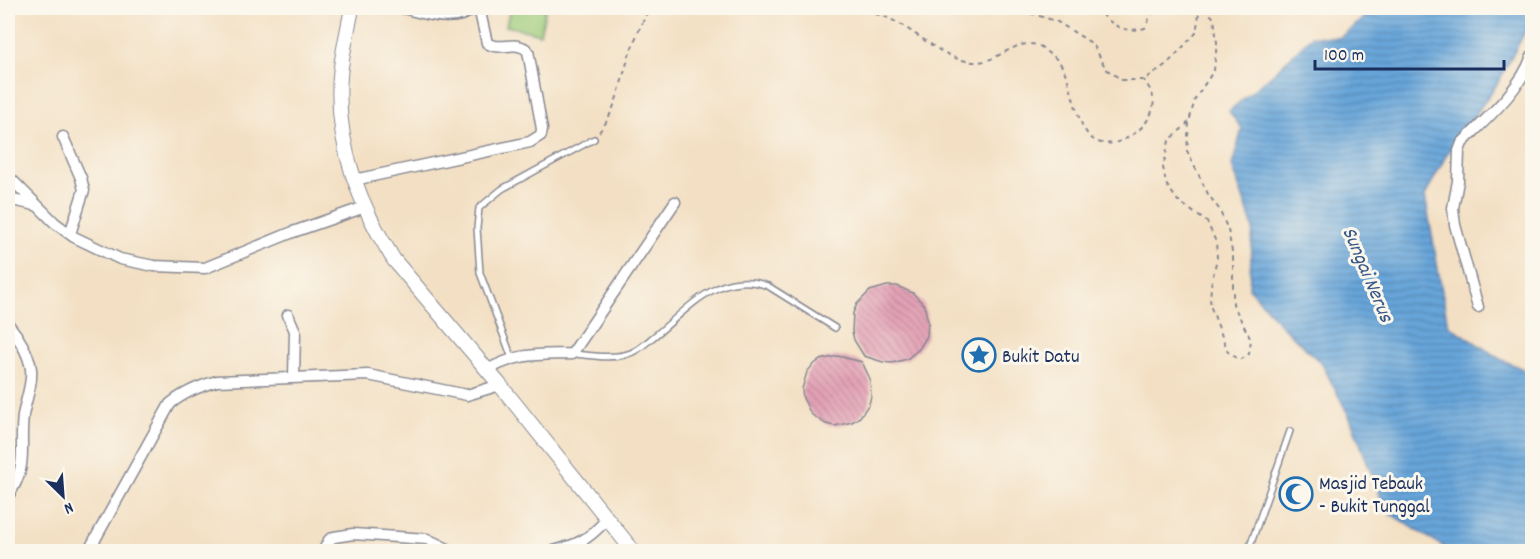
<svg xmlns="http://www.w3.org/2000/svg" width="1540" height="559" viewBox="0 0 1540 559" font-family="Dekko,sans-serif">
  <defs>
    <pattern id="water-rules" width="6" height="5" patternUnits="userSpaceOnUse" patternTransform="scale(1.5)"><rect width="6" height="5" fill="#67a5d9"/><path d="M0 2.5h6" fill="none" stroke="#5487b3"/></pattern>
    <pattern id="building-back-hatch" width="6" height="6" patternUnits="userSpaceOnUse" patternTransform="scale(1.5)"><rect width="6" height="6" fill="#e4a1b6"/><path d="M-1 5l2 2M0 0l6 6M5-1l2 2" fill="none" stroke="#b88497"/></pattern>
  </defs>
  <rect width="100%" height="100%" fill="#fbf7ec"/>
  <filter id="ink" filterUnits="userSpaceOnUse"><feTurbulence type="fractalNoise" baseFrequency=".0167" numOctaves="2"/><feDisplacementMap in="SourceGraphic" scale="12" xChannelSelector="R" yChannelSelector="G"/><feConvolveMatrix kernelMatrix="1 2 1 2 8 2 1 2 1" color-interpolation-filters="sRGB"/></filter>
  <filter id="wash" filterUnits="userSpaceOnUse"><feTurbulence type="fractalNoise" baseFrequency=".008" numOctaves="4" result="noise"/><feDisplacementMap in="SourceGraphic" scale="24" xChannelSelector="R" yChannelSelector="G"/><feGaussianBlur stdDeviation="1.35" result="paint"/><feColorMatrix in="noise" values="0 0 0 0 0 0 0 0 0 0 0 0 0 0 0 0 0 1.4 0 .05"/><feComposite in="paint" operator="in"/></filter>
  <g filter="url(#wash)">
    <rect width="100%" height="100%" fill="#f3e0c4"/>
    <path fill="#9fcc79" stroke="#5d7e6c" stroke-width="1.5" d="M510,8H546L540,34L506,26Z"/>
    <path fill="url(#water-rules)" stroke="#416a9c" stroke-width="1.5" d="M1363,8H1532V19L1497,84L1446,156L1425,196L1448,325L1500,359L1532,373V551H1450L1386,511L1351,420L1322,364L1280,324L1249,288L1253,227L1232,166L1242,129L1229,111L1275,72L1312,36L1339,38L1363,19Z"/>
    <g id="blocks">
      <path fill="url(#building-back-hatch)" d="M887,286H897L913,293L924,305L928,321L927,336L919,349L907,359L892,363L883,362L864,356L854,340L852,331L853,313L857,304L870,291Z
        M838,356L862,362L870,379L871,396L869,404L860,417L852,422L835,426L826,424L811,414L803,398L802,389L807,372L813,365L820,360Z"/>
    </g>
  </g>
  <g filter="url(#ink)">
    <use href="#blocks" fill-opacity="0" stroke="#878891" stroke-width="1.5"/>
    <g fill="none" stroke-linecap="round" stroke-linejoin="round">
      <g stroke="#878891" stroke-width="8">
        <path id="service" d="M573,354C589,355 608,359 624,355C635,353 644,345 652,338C687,311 718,268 768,286L835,328
          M512,358L480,273L477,228L479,208L502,189L594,139
          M1248,552L1290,431"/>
      </g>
      <g stroke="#878891" stroke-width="13">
        <path id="minor" d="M402,8C424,13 454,25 474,8
          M63,137L81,178L84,190L70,234
          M8,176L55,223L74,237L120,259L154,266L205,268L293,232L365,207
          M354,180L530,142L541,135L542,129L528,51C516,39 500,52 487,43L479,8
          M8,199L35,205
          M1478,307L1455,225L1453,208L1458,181L1459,151L1462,143C1486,119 1521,89 1532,56
          M288,315L295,331L294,377
          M8,324C18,336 29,354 31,369C33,384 25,401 23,416C19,449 29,465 8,496
          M487,370C520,352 537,355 572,354L675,202
          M88,552L170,404C183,393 200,386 217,381L368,375L467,395L500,385
          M323,552L329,540L334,537L353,534L427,539L454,552
          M550,552C578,545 588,540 607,519"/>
      </g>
      <g stroke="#878891" stroke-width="16">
        <path id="tertiary" d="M352,8C348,30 342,53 340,76C335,142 359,205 394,260L500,385L634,552"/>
      </g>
      <path stroke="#878891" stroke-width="2" stroke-dasharray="4.5 4.5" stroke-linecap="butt" d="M858,8C867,12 878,14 888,18C916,30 946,63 977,62C997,62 1015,39 1037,45C1041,46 1045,50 1048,53C1052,55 1056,58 1059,62C1074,81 1074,127 1094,140C1117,154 1159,123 1153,97C1152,91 1147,85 1144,80
        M1013,8L1056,21L1093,44L1106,69L1122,80H1144L1168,63L1196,33L1200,8
        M1095,8C1113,24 1119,34 1145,28L1154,8
        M1189,122L1169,141L1163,167L1166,184L1178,201L1207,222L1216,242L1217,258L1211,285L1210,305L1228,352L1240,360L1249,354L1251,340L1233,304V257L1228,230L1219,209L1208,194L1187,151L1189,122L1195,99L1214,70L1217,43L1214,18L1203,8
        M599,132C616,112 621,81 629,56C634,40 642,24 649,8"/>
      <use href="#service" stroke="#fff" stroke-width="5"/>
      <use href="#minor" stroke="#fff" stroke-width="10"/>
      <use href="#tertiary" stroke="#fff" stroke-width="14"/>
    </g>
  </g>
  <defs>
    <g id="sight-ring" transform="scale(1.725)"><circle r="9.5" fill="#fbf7ec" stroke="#1f6fb2" stroke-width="1.5"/><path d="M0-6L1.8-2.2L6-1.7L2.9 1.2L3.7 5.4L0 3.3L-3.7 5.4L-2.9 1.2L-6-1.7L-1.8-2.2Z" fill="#1f6fb2"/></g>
    <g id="mosque-ring" transform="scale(1.725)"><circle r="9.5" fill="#fbf7ec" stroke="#1f6fb2" stroke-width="1.5"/><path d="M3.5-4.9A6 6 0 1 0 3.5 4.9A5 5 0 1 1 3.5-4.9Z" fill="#1f6fb2"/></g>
  </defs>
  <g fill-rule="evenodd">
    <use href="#sight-ring" x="979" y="355"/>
    <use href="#mosque-ring" x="1296" y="494"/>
  </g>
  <g text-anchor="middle" stroke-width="6" stroke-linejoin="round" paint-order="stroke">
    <g font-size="20" fill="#1b2f5e" stroke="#fbf7ec" text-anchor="start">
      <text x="1002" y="362">Bukit Datu</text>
      <text x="1319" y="489">Masjid Tebauk<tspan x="1319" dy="23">- Bukit Tunggal</tspan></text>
    </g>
    <g font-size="21" font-style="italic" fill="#365889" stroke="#fbf7ec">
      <text transform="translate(1369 274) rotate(67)" y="7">Sungai Nerus</text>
    </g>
  </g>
  <rect width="1540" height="559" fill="none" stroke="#fbf7ec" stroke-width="30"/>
  <g transform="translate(63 496) rotate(155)" stroke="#fbf7ec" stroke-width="4.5" paint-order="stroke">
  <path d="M0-4.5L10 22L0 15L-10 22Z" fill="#1b2f5e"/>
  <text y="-9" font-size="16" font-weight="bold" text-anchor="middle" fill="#1b2f5e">N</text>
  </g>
  <path d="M1315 60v9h189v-9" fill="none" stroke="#1b2f5e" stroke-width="3"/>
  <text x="1324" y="60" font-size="18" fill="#1b2f5e" stroke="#fbf7ec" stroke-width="4.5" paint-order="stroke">100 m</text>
</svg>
